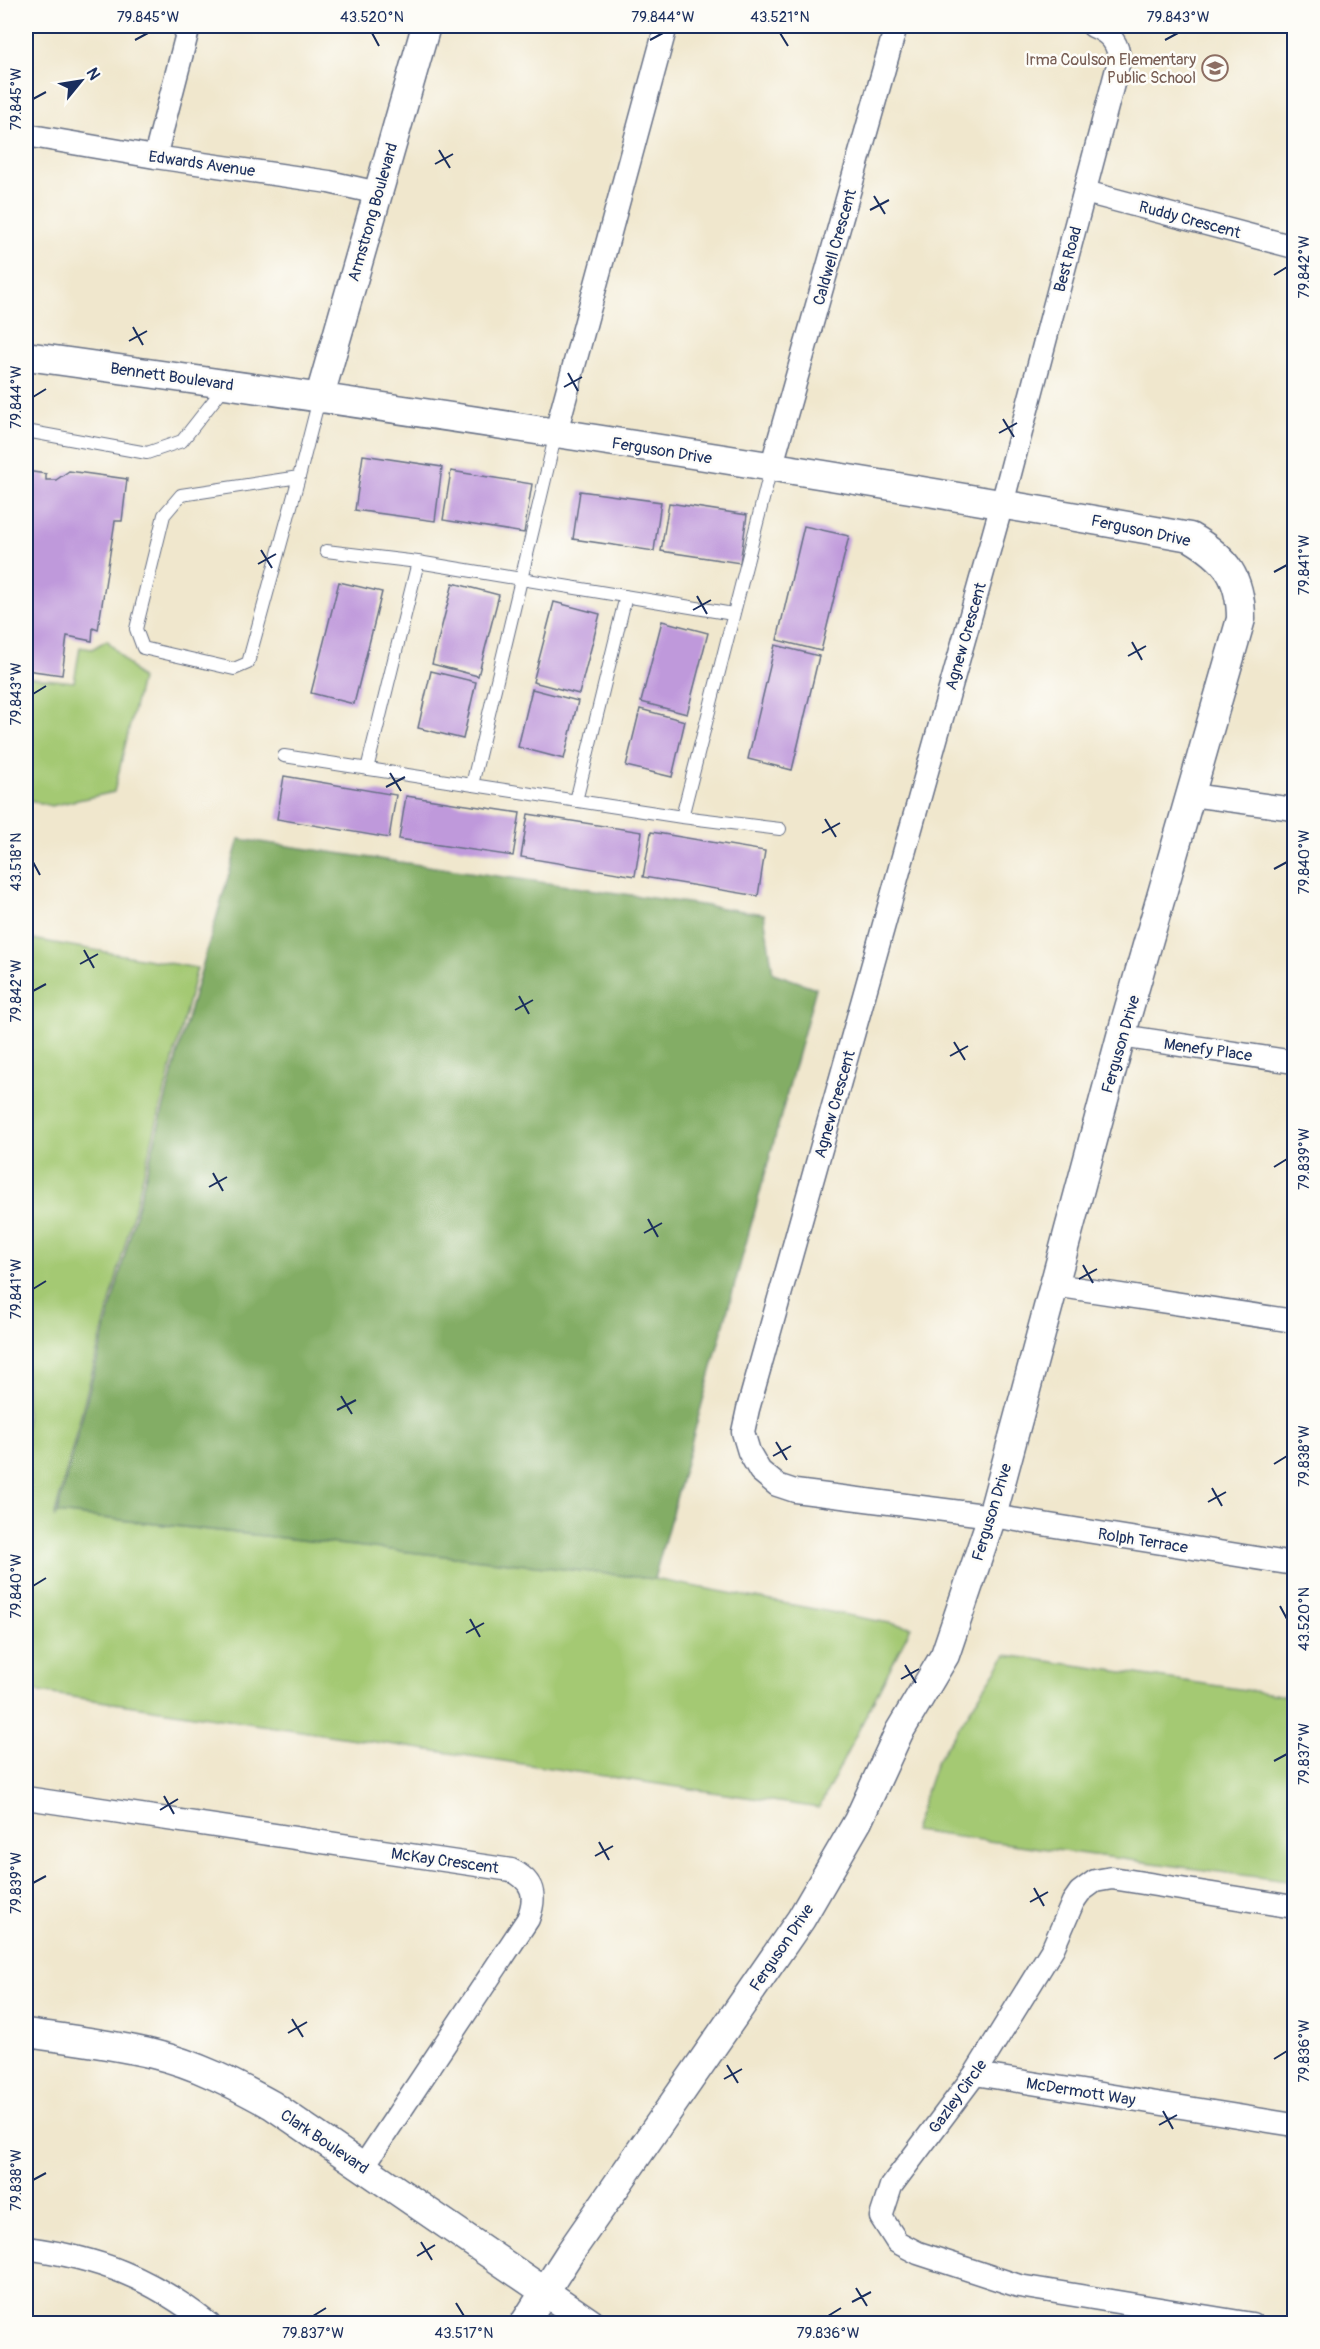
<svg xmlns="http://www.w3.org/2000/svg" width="1320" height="2349" viewBox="0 0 1320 2349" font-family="Pangolin,sans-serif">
  <rect width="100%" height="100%" fill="#fdfcf7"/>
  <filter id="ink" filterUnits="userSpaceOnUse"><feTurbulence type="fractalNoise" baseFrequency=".0167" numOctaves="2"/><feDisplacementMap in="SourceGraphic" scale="12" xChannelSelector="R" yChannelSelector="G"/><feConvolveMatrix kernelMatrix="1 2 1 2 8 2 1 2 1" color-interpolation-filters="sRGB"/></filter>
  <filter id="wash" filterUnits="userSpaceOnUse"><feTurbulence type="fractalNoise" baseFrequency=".008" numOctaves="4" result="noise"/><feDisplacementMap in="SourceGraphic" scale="24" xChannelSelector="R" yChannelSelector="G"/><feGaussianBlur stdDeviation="1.35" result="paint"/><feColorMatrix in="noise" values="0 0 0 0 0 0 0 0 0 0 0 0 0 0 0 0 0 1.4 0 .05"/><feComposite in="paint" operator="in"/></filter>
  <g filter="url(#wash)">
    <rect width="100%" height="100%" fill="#f0e7cd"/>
    <path fill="#a4c973" stroke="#607c68" stroke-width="1.5" d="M107,640L141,679L114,792L51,806L26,799V677L74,682L80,647L92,649Z
      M26,938L197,968L54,1518L57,1513L654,1579L911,1627L819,1808L26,1690Z
      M1006,1655L1294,1697V1882L913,1831L936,1762Z"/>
    <path fill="#83ad65" stroke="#4f6e62" stroke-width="1.5" d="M239,839L764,914L773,973L816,988L654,1579L57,1513L182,1037Z"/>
    <g id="blocks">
      <path fill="#bf99db" d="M363,455L442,467L435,521L355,510Z
        M26,471L46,474V480H56L69,471L127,479L122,521H115L98,630L93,628L92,641L67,636L62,675L26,670Z
        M451,471L532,484L524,533L443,520Z
        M580,491L661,502L654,551L573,539Z
        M669,503L747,515L740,563L661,551Z
        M804,526L849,536L821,651L777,640Z
        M339,582L382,592L354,704L311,693Z
        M453,583L499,595L478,676L432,664Z
        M554,602L600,614L579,694L533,682Z
        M662,621L708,633L687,714L641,702Z
        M775,645L819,656L792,770L748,759Z
        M431,671L476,682L463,739L418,728Z
        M532,689L578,701L564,759L518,747Z
        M640,709L685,721L672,777L626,766Z
        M284,776L396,795L389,838L277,819Z
        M406,796L520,813L513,856L399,839Z
        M528,814L642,832L635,876L521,857Z
        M651,832L765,851L758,896L643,877Z"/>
    </g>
  </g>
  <g filter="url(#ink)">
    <use href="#blocks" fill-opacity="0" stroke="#666f85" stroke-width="1.5"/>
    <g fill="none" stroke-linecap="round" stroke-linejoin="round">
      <g stroke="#666f85" stroke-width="14">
        <path id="service" d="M26,431L147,453L182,441L226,385
          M299,477L248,663L234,669L143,648L136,629L164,515L181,495L299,477L319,399
          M326,551L418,562L733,614
          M284,756L682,817L780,829
          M367,769L418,562
          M472,785L556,433
          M576,801L626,596
          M682,817L771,468"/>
      </g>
      <g stroke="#666f85" stroke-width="25">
        <path id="minor" d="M1093,26C1110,33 1119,43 1119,61L1002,504L748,1409L743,1432L749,1452L760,1471L777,1485L795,1491L992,1516L1294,1564
          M26,135L155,157L329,182L378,193
          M155,157L189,26
          M1085,192L1294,247
          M556,432L666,26
          M771,468L896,26
          M1191,795L1294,809
          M1121,1036L1294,1062
          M1054,1285L1294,1321
          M26,1798L511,1870C534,1881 537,1896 528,1919L363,2167
          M975,2074L1294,2125
          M26,2248C99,2258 150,2277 209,2324
          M1252,2324L1019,2286L918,2253L897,2242L881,2217L891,2186L975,2074L1053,1948L1073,1902L1080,1892L1095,1881L1112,1878L1294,1907"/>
      </g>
      <g stroke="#666f85" stroke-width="31">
        <path id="tertiary" d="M26,356C415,410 803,468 1190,537C1226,558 1241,577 1241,619L1121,1036L992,1516L945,1655L899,1732L858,1821L801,1919L569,2254L524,2324
          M319,399L426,26
          M26,2033C68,2039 111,2044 153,2054C196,2064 234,2084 272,2105L592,2324"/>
      </g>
      <use href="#service" stroke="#fff" stroke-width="12"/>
      <use href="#minor" stroke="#fff" stroke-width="22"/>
      <use href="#tertiary" stroke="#fff" stroke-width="28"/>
    </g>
  </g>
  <path fill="none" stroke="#1b2f5e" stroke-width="2" d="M372,33L379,46M780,33L788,46M135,40L148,33M650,40L663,33M1165,40L1178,33M33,99L46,92M439,150L450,168M435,164L453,154M874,196L885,214M870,210L889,200M1274,275L1287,267M133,327L143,345M129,341L147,331M568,373L578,391M564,387L582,377M33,397L46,389M1003,419L1014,437M999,433L1017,423M261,550L272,568M258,564L276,554M1274,572L1287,565M697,596L707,614M693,610L711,600M1132,642L1142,660M1128,656L1146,646M33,694L46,686M390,773L401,791M386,787L405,777M825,819L836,837M822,833L840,823M33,862L40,875M1274,869L1287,862M84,950L94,968M80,964L98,954M33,991L46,984M519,996L529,1014M515,1010L533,1000M954,1042L965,1060M950,1056L968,1046M1274,1167L1287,1159M213,1173L223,1191M209,1187L227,1177M648,1219L658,1237M644,1233L662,1223M1083,1265L1093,1283M1079,1279L1097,1269M33,1289L46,1281M341,1396L352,1414M337,1410L356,1400M776,1442L787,1460M773,1456L791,1446M1274,1464L1287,1456M1212,1488L1222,1506M1208,1502L1226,1492M33,1586L46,1578M1280,1606L1287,1619M470,1619L480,1637M466,1633L484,1623M905,1665L916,1683M901,1679L919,1669M1274,1761L1287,1754M164,1796L174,1814M160,1810L178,1799M599,1842L609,1860M595,1856L613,1846M33,1883L46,1876M1034,1888L1044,1906M1030,1902L1048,1892M292,2019L303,2037M288,2033L307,2022M1274,2059L1287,2051M727,2065L738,2083M724,2079L742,2069M1163,2111L1173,2129M1159,2125L1177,2115M33,2180L46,2173M421,2242L432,2260M417,2256L435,2245M856,2288L867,2306M852,2302L871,2292M456,2303L464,2316M313,2316L326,2308M828,2316L841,2308"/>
  <defs>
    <g id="school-ring" transform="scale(1.35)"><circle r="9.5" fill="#fdfcf7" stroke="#8d6e63" stroke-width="1.5"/><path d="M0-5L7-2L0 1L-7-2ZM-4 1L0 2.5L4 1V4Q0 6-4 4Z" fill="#8d6e63"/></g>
  </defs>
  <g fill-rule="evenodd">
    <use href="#school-ring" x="1215" y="68"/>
  </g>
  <g text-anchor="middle" stroke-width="5" stroke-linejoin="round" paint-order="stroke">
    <g font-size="16" fill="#785e54" stroke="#fdfcf7" text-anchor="end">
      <text x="1196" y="65">Irma Coulson Elementary<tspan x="1196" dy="18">Public School</tspan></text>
    </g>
    <g font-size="16" fill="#1b2f5e" stroke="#fdfcf7">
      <text transform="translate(202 163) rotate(8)" y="6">Edwards Avenue</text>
      <text transform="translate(372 212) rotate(-74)" y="6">Armstrong Boulevard</text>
      <text transform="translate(1190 219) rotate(15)" y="6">Ruddy Crescent</text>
      <text transform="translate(834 247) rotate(-74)" y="6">Caldwell Crescent</text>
      <text transform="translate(1067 259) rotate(-75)" y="6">Best Road</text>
      <text transform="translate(172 376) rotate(8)" y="6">Bennett Boulevard</text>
      <text transform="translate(662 450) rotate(9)" y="6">Ferguson Drive</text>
      <text transform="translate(1141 530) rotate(12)" y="6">Ferguson Drive</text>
      <text transform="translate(965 636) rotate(-74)" y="6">Agnew Crescent</text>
      <text transform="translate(1120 1044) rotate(-74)" y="6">Ferguson Drive</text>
      <text transform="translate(1208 1049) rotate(8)" y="6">Menefy Place</text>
      <text transform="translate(834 1104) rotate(-74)" y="6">Agnew Crescent</text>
      <text transform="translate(991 1512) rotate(-73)" y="6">Ferguson Drive</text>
      <text transform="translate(1143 1540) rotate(9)" y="6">Rolph Terrace</text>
      <text transform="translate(445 1860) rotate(8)" y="6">McKay Crescent</text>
      <text transform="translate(781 1947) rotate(-56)" y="6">Ferguson Drive</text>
      <text transform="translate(1081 2091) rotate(9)" y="6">McDermott Way</text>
      <text transform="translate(957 2096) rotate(-54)" y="6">Gazley Circle</text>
      <text transform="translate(325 2141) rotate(34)" y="6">Clark Boulevard</text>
    </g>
  </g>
  <rect width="1320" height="2349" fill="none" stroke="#fdfcf7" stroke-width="66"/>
  <g transform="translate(81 81) rotate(60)" stroke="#fdfcf7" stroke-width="4.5" paint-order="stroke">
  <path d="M0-4.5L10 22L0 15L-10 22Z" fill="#1b2f5e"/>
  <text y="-9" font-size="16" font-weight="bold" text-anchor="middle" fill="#1b2f5e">N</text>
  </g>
  <rect x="33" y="33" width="1254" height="2283" fill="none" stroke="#1b2f5e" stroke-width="2"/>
  <g font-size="15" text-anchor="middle" fill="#1b2f5e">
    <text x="148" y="22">79.845°W</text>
    <text x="372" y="22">43.520°N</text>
    <text x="663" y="22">79.844°W</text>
    <text x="780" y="22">43.521°N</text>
    <text x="1178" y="22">79.843°W</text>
    <text transform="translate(16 99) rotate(-90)" y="5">79.845°W</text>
    <text transform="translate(1304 267) rotate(-90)" y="5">79.842°W</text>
    <text transform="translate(16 397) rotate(-90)" y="5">79.844°W</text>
    <text transform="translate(1304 565) rotate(-90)" y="5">79.841°W</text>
    <text transform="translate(16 694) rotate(-90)" y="5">79.843°W</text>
    <text transform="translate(1304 862) rotate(-90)" y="5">79.840°W</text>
    <text transform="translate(16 862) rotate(-90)" y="5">43.518°N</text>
    <text transform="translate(16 991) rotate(-90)" y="5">79.842°W</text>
    <text transform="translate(1304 1159) rotate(-90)" y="5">79.839°W</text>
    <text transform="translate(16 1289) rotate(-90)" y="5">79.841°W</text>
    <text transform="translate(1304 1456) rotate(-90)" y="5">79.838°W</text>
    <text transform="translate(16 1586) rotate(-90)" y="5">79.840°W</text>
    <text transform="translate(1304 1619) rotate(-90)" y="5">43.520°N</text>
    <text transform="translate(1304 1754) rotate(-90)" y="5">79.837°W</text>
    <text transform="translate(16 1883) rotate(-90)" y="5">79.839°W</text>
    <text transform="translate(1304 2051) rotate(-90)" y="5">79.836°W</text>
    <text transform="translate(16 2180) rotate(-90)" y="5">79.838°W</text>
    <text x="313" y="2338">79.837°W</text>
    <text x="464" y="2338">43.517°N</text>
    <text x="828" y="2338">79.836°W</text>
  </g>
</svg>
